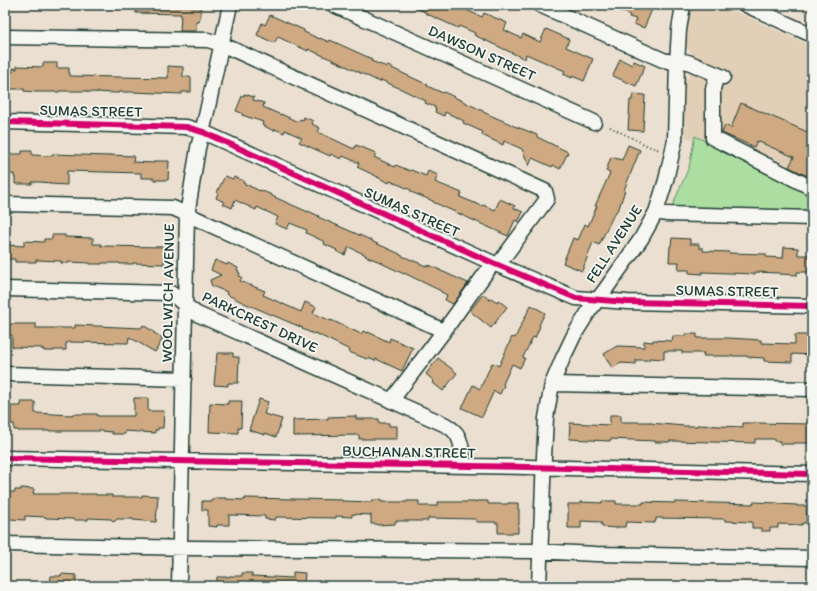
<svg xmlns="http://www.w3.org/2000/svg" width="817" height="591" viewBox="0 0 817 591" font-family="Itim,sans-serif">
  <rect width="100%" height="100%" fill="#eadfd0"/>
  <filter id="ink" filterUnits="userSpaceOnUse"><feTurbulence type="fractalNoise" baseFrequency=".025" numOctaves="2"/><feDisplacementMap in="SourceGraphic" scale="8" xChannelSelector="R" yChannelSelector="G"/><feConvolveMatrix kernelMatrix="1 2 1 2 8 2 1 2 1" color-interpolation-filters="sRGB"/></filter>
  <g filter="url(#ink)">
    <path fill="#e2cfb8" d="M692,5H721L812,46V188L683,136L685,79L689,77L691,52L687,48L685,44L689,13Z"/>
    <path fill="#abdea0" stroke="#658e6a" d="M695,136L812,192V217L671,209L689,167Z"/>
    <path fill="#cfa981" stroke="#1f3d34" d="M136,5H201L200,17L199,22H196V31H180L181,14L136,13Z
      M410,5H455L482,17L484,13L507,23L504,30L521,38L523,34L540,42L546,29L569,39L566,47L593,59L584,81L572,76V78L563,74L565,71L526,54L525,59L474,35L475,33L459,26L458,28L425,13V12Z
      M606,5H654L644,28L634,24L636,19L629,17L630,15Z
      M270,15L304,30V32L320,39V38L329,42L330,40L372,59L371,61L387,67L388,66L398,71L428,85L427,86L443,93L444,92L483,111V112L508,123L514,126L525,130L537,135V137L568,152L560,169L553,165L552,167L532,158L529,166L522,149L504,141L503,145L482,135L483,132L463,123L464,121L445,112L444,116L435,112L436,109L434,108L435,107L425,103L426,101L399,88L381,80L380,82L335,61L308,49V51L278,37L274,43L257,35L262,23L265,25Z
      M620,59L632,65L634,61L645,66L636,86L613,76Z
      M43,63H57V68H69V73H70V76L168,78V66L183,67V77H191V92H182V94L132,92H119V93L87,92V91H59V92H36L24,91V89H5V72H13V68L17,69V66L43,67Z
      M244,94L254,97L253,100L264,103L263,107L281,115V114L298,122L300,119L303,120L304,117L313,121L312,124L320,128L318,132L354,149L356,145L376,153L374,157L395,167L396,165L410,171L411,170L426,176L428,171L438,175L435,182L462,193L460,197L482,206L483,205L495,210L500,199L515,206L514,208L523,212L518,222L515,220L508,236L433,202V201L411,192V190L402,186L390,181L389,183L377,177H378L357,167L359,163L343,156L341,159L331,154L330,156L299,142L302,138L285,130L284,133L275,129L274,131L262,125L263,122L242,115V113L236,111L242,96H244Z
      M633,94L645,95L643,131L628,130L630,100H632Z
      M741,103L812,134V178L789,167L794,157L757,141L754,147L722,133L725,125L731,128Z
      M628,145L640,150L624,190H625L619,208L613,216L599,245L593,242L582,271L563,263L573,238L578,240L585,224L588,226L597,206H595L610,173L606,171L611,157L622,160Z
      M22,151H32V155L52,156V154L109,156V155L134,156L133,162L154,163V161H169L168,180H154V178H141V173L67,171V185L50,184V183L41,182H32V184H15V177H14V174H5V154H22Z
      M225,176L233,179L234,177L244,181L243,183L260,191V190L272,195V196L308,212V211L319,216L318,217L373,241V242L400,254V255L419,263L428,267L429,265L440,270H439L468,283L453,304L445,300L447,295L441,292V291L404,273V274L383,264V263L365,256L366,255L349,247L345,255L336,251L337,250L324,244L325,242L306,233L307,230L290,223L287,229L275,224L278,217L257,207L256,210L235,200L232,208L223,204L224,202L216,198L218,193L217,192Z
      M52,235H65V237L93,238V244H101V246L165,247L164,264L133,263V264H120V263H102V264H90V263L69,262V263H61V261L36,260V262H15V259H5V245L24,246V241L44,242V239H52Z
      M672,238L690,239V244H699V248H703V251L729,252V253L766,254V257L783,258L784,247L798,248V255H812V272H797V275L780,274V273L755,272V274L702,272V274L689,273V270H678L679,262H669L670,246H671Z
      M215,260L227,265L228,263L238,268L237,270L239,271L238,272L240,273L239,276L242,277L240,281L265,291L263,295L301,312L305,302L316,307L313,313L331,321V320L361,334L363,331L368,333V332L389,342L390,338L413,348L402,371L376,359L375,361L368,358L367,359L349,352L350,350L315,333L314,334L302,329L303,328L244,303L226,294L227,292L212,286L210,280L221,275L211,270Z
      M483,294L490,300L491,298L497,302L498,300L507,307L491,328L470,311Z
      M531,305L545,313L539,325L540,326L535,338L533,337L523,357L525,358L520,368L512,364L503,384L504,385L500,394L494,391L482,417L462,408L473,385L480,389L492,363L499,366L512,337L515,338Z
      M5,324H36V328H75V325L141,328L143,325L154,332V333L163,338L155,352L129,337L128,343L68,342V343H66V350H54V351H44V349L42,350V348L12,347V335H5Z
      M685,334H697V338H729L761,340V343L795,344V335H809V337H812V355L792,354V362L764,361V358L747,357V356H703L704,353H682V351H664V359L649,358V360H636V364L621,363L612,368L604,354L617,346L644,347V341L653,342V340L672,341L673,336H685Z
      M217,353H233V357H239L238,383H228V386L214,385Z
      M438,358L457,373L443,391L433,383L434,381L426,374Z
      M134,398H148V411H164L163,428H158V430H155V433L125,431V434H112V432L101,431H18V430H14V424H11V406H21V402H35V413L72,415V414H97V416H134Z
      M259,399L268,402L264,414L282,419L276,437L265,433V435L249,430Z
      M228,401H242L241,428L238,427V433L209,432L210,403L228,404Z
      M610,415H621V422H650V423L684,426H697V425L743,427V423H754L812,424V443H793V444H780V441H774V439H755V443L669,441V442H655V441L610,439V441L569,439L570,423L610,425Z
      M356,416V419H379V423H389V426H397V439H359V435L293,436V420L328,419V417Z
      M21,488L34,489L33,494H96V495H112V497H142V495L158,496L156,522L133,520V519H117L114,522L111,519L88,518V520H73V519L46,518V517L25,516V520L10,519V517H6L7,492H15V490H21Z
      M215,498H226V499L245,500V498L342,500V501L372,502V500H381V502H407V501H419V506H437V502H476V501H488V504H508V503H518V509H519V525H518V533H498V523H495V522H476V519L428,518V521H395V524L377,525V524H371V515L352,514V517L336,516V518L276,517L275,520L265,519V516L229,515V525H217V527L208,526V510H202V501H212V499H215Z
      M602,501H616V504H643V502L674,503V502L753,504V502L778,503V504L797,505V506H807L806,523H802V525L778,524V528H770V531H761V528H752V522L725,521V519L656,518V521H655V523L626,522L625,527H617V528L603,527V525H601V522L581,521V528H568V504H580V502L602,503Z
      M293,572L305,573L304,583H303V586H216L217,577H229V576H242V573H252V576L293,578Z
      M61,574L76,575V586H50L51,576H61Z"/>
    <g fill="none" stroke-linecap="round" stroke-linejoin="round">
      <g stroke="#1f3d34" stroke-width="17">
        <path id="minor" d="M334,5L594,122
          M540,5L663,60L677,63
          M746,5L812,35
          M5,37L208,40L221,44L545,191L547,199L498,265
          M677,60L688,62L723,77
          M717,74L713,89V138L812,188
          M5,122L186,127L203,132L493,263L576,298L627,302L812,306
          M5,204L173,208L444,331
          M656,212L666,214L812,218
          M5,289L171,293L185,305L197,314L446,425C449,427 452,429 454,431C463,440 462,455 463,466
          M5,374L184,379
          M552,384L812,389
          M391,401L444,331L493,263
          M5,458L527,467L812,474
          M5,544L191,548L534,551L596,554L812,558
          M179,586L187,215L198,148L206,116L230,5
          M539,586L544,457L546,418L552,384L563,358L574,335L589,311L605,290L641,239L656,212L666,180L675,140L677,63L679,30L683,5"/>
      </g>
      <path stroke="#1f3d34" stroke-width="2" stroke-dasharray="1 3" stroke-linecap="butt" d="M610,127L648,146L660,150"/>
      <use href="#minor" stroke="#f6f6f2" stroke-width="14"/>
      <g stroke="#f6f6f2" stroke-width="8">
        <path id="cycleway" d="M5,122L186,127L203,132L493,263L576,298L627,302L812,306
          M5,458L527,467L812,474"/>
      </g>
      <use href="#cycleway" stroke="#d6006c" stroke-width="6"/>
    </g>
  </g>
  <g text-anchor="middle" stroke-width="3.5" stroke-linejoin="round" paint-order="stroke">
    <g font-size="15" fill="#1f3d34" stroke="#f6f6f2">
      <text transform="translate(482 53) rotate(24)" y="5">DAWSON STREET</text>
      <text transform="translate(91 111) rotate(1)" y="5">SUMAS STREET</text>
      <text transform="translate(412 212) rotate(24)" y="5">SUMAS STREET</text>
      <text transform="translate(614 244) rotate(-57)" y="5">FELL AVENUE</text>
      <text transform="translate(727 291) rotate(1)" y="5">SUMAS STREET</text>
      <text transform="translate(168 293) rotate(-89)" y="5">WOOLWICH AVENUE</text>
      <text transform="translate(260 322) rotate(25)" y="5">PARKCREST DRIVE</text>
      <text transform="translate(409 452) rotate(1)" y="5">BUCHANAN STREET</text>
    </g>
  </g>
  <rect width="817" height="591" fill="none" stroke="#f6f6f2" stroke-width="20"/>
  <rect x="10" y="10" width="797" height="571" fill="none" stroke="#1f3d34" stroke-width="1.5" filter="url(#ink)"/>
</svg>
